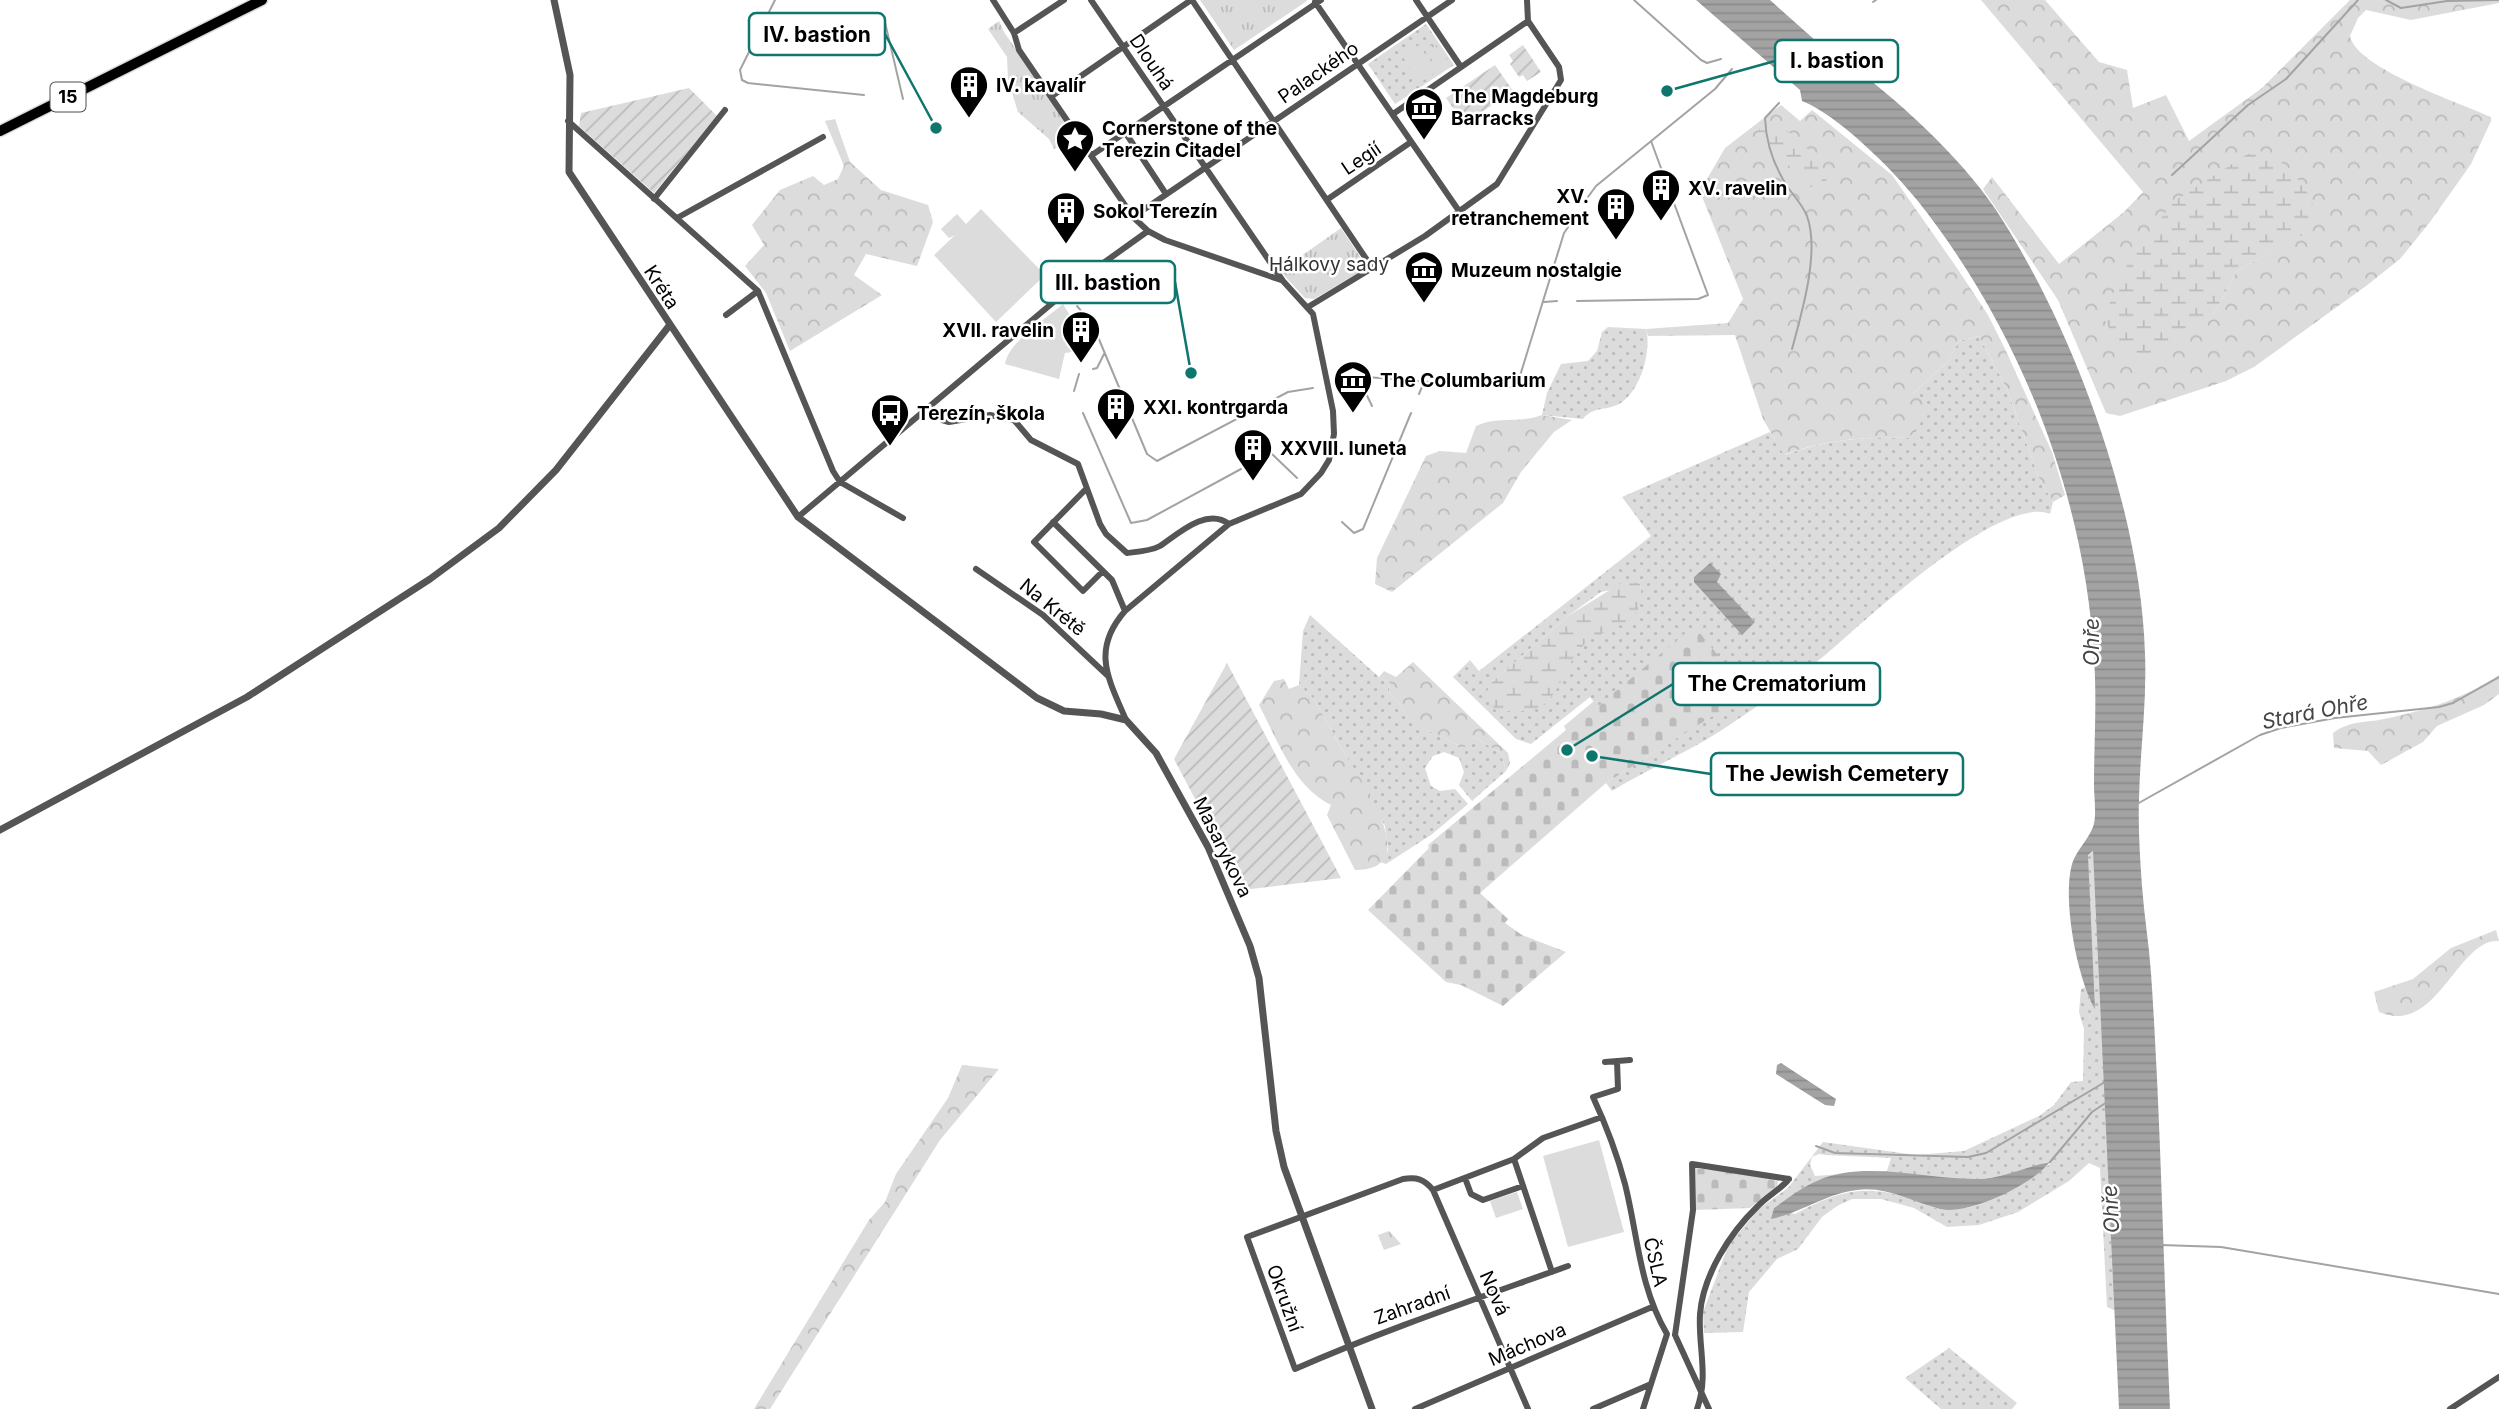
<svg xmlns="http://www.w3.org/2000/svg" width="2499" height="1409" viewBox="0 0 2499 1409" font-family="Inter,sans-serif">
  <defs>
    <pattern id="grass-dots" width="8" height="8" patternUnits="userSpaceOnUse" patternTransform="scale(1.75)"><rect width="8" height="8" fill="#dcdcdc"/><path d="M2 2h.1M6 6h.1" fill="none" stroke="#bbb" stroke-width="1.8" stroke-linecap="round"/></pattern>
    <pattern id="forest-crowns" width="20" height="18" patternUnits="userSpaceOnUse" patternTransform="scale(1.75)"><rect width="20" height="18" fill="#dcdcdc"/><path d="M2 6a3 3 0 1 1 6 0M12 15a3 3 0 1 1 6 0" fill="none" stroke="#bbb"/></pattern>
    <pattern id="wetland-marsh" width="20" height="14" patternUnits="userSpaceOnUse" patternTransform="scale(1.75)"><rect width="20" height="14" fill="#dcdcdc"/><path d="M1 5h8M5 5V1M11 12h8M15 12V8" fill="none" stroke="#bbb"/></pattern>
    <pattern id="cemetery-stones" width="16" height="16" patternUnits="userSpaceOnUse" patternTransform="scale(1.75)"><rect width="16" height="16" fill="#dcdcdc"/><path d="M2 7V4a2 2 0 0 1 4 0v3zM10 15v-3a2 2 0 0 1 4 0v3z" fill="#bbb"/></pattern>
    <pattern id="park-tufts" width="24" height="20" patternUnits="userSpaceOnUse" patternTransform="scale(1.75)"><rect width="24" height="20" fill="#dcdcdc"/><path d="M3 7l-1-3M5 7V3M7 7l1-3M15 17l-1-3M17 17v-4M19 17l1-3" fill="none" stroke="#bbb"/></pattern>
    <pattern id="garden-furrows" width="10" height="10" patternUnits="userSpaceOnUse" patternTransform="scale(1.75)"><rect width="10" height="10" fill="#dcdcdc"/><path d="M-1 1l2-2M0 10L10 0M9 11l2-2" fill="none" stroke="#bbb"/></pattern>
    <pattern id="water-rules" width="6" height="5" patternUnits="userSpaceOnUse" patternTransform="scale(1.75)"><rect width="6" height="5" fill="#a3a3a3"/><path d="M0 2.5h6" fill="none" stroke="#8b8b8b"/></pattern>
  </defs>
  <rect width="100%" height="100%" fill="#fff"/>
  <path fill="url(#grass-dots)" fill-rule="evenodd" d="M1426,24L1454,65L1395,104L1368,64Z
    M1608,327L1646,329C1652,351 1640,393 1619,404C1606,411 1593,406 1583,419L1542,415L1547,393L1561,364L1588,361L1597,351L1602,332Z
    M1979,336L2007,389L2039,478L2053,502L2050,514C2003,494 1873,613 1838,644C1804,674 1765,701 1728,726C1691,751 1650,768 1612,791L1606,783L1748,693L1598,707L1590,697L1531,744L1516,739L1453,677L1470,660L1479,671L1651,536L1622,497L1770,432L1785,455C1827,439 1864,437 1909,438L1912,395L1948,361L1959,341ZM1710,563L1717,582L1755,622L1694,577ZM1640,584C1647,626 1610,622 1586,642C1572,654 1562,676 1554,693L1491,683L1568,616L1601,592Z
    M1310,615L1379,677L1390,683L1389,692L1403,709L1409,721L1460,746L1474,737L1501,753L1506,771L1472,801L1459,785L1464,772L1459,758L1444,752L1433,756L1425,768L1431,786L1440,791L1455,789L1468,804L1431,835L1386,864L1380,862L1388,850L1385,826L1314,699L1299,685L1303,631Z
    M2094,851L2116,1311L2107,1307L2100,1168L2089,1163L2069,1181L2018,1212L1979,1225L1947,1227L1914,1208L1881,1199H1852L1837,1206L1822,1217L1798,1249L1777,1259L1749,1292L1743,1332L1704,1333L1703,1312L1729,1244L1760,1208L1788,1188L1823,1142L1916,1155L1964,1151L2039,1116L2054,1105L2071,1082L2083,1081L2084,1029L2079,1012L2081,989L2086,987L2090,1000L2088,855ZM1819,1154L1825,1155L1891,1158L1887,1171L1815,1176L1810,1165L1812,1157ZM2047,1162L2050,1164C2021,1185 1985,1210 1948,1210C1934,1210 1921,1201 1907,1197C1860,1184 1837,1192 1795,1214L1774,1208C1792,1195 1811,1180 1835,1175C1868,1168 1903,1175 1936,1179C1974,1182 2012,1177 2047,1162Z
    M1949,1348L2017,1403L2012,1409H1941L1905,1378Z"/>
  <path fill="url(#forest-crowns)" fill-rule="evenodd" d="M1981,0H2045L2099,62L2127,70L2133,108L2166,95L2189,141L2262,88L2350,0H2499V3L2411,20L2366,10L2358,18L2350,36C2356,68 2460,103 2491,117V121L2471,164L2430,222L2400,259L2366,286L2254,367L2226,381L2120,416L2106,413L2058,300L1983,189L1992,177L2059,264L2124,212L2143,192ZM2304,234L2237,271L2213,315L2104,319Z
    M1781,105L1800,121L1812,110L1892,175L1959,271L1988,315L2005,349L2052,452L2065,495L2053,502L2039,478L2007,389L1979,336L1959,341L1948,361L1913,394L1933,407L1909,438C1864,437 1826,439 1784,455L1763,419L1735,335L1648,336L1646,329L1728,323L1743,299L1699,189L1700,182L1707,179L1725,148Z
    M835,119L850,162L881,190L928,205L933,222L917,266L866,254L854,275L882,295L790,351L766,293L745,266L764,245L752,225L780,190L813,176L824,185L838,179L844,166L825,121Z
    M1542,415L1572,420L1554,432L1521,472L1503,503L1392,592L1375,584L1377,558L1426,456L1440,451L1466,453L1476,426C1498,415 1520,424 1542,415Z
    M1413,662L1508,753L1510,763L1506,771L1501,753L1474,737L1465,747L1460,746L1408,721L1403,709L1389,692L1390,683L1379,677L1384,671L1396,677Z
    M2499,675V694L2484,705L2437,726L2423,742L2381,765L2368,751L2334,748L2333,733C2350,720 2368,723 2389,718C2430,709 2464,698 2499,675Z
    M1284,679L1289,689L1299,685L1314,699C1324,716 1333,734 1343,751C1359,777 1427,871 1355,870L1327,815L1331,805C1293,786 1278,741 1259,705L1274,681Z
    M2496,930L2499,941C2458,937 2437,1037 2379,1012L2374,992L2413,979L2451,948Z
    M962,1065L999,1069L940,1140L770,1409H754L869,1220L885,1202L896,1174L948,1098Z"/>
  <path fill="url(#wetland-marsh)" d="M1773,121C1797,137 1814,151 1828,177L1823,187H1807L1796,170L1764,150L1759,130L1761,124Z
    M2260,151C2286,160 2299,179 2313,202L2305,234L2237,271L2213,315L2182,342L2146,363L2126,357L2104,319L2120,275L2173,202L2246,155Z
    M1626,580L1640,584C1642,594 1643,602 1637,611C1627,628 1602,630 1587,642C1567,658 1563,690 1543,705C1530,714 1510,711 1495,710L1486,693L1491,683L1568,616Z"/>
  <path fill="url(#cemetery-stones)" d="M1694,626L1749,693L1606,783L1480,893L1508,919L1505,923L1522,935L1566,952L1503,1006L1461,985L1446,982L1368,910L1429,848L1428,845L1566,730L1564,726L1594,701L1598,706Z
    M1694,1168L1750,1174L1778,1181L1777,1188L1750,1208L1695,1210Z"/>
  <path fill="url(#park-tufts)" d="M1200,0H1307V1L1234,50Z
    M999,21L1004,32L1077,139L1054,149L1049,139L1018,112L1008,80L1007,57L988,29Z
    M1435,43L1449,63L1439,70L1425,50Z
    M1341,228L1363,261L1362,271L1314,299L1305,298L1280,271Z
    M1389,1231L1401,1244L1384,1250L1378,1235Z"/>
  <path fill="url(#garden-furrows)" d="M1523,45L1541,72L1527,81L1523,75L1519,77L1510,64L1513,61L1509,55Z
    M1495,65L1513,91L1464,124L1446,98Z
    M689,88L717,116L654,193L579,126L581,113Z
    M1227,663L1341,878L1243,890L1174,759Z"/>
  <path fill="#dcdcdc" d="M1419,45L1437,71L1420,83L1402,56Z
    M981,209L1045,275L996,322L934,255L955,235L949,238L941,229L957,214L966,224Z
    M1063,304L1083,337L1078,351L1065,353L1059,379L1005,364C1009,341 1046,319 1063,304Z
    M1599,1140L1624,1232L1568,1247L1543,1156Z
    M1517,1192L1523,1209L1496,1218L1490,1201Z"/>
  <path fill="url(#water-rules)" d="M1696,0H1770L1816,41L1827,40L1842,53L1841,58C1894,96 1960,156 1996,210C2074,329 2141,511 2145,654C2147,702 2140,751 2139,799C2138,828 2140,858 2142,886C2144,915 2149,944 2151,973C2161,1118 2163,1264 2170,1409H2119L2093,851L2088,855L2095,1009C2077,978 2062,899 2072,864C2076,851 2088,840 2093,827C2097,816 2094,797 2094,785C2094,743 2097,700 2094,658C2085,494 2019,328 1917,200C1892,169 1838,115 1802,101L1800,90Z
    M1710,563L1721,574L1717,582L1755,622L1742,635L1694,582V577Z
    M1781,1063L1836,1099L1834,1106L1825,1105L1776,1074L1777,1065Z
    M2050,1162C2033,1184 1969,1216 1940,1209C1913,1202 1886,1186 1857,1190C1827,1193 1801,1213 1771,1219L1774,1208C1788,1198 1802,1187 1819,1180C1865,1160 1929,1180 1978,1179C2004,1178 2025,1167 2050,1162Z"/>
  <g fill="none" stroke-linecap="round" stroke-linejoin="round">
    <path stroke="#a3a3a3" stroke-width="2" d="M775,0L740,70L742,80L748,83L864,95
      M1634,0L1701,60L1707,63L1721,59
      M2386,0L2401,8L2447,1L2499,0
      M1873,2L1876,0
      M884,18L903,99
      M1779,103L1765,118C1766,144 1774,167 1789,189C1795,197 1803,206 1807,216C1820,252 1802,312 1792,349
      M2172,175L2248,105L2286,79L2358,0
      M1588,197L1596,186L1715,89L1732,69
      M1577,301L1698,299L1708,295L1651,141
      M1544,302L1557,301
      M1077,306L1093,325L1147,454L1157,461L1288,392L1313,388
      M1093,369L1097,368L1104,354
      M1359,379L1372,406
      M1342,382L1367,377L1506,388L1514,386L1519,379L1564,233L1571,223
      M1074,391L1079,374
      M1419,394L1424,382
      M1083,413L1131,523L1147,520L1241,469
      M1263,457L1272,454L1297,478
      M1342,522L1354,533L1363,529L1411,413
      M2137,804L2260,735L2281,728L2335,718L2439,707L2453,703L2499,677
      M1816,1146L1835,1153L1968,1157L1986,1153L2105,1082
      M2050,1162L2092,1112L2107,1102
      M2161,1245L2221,1247L2499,1294"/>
    <g stroke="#dbdbdb" stroke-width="13">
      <path id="primary" d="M0,131L262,0"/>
    </g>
    <path stroke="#555" stroke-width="6" d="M993,0L1014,33L1019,50L1133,217L1148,231L1165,240L1281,280
      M1091,0L1283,281L1313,314L1333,411L1334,434L1329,460L1321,473L1301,494L1229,524L1125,611C1091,650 1108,678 1126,720
      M1192,0L1373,269
      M1416,0L1461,67
      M1315,2L1459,211
      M1014,33L1064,0
      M1052,96L1191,0
      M1393,114L1528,21
      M568,121L758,291L833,471L840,482L903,518
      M1125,132L1166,194
      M1092,155L1321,0
      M654,199L725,110
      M1328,199L1411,142
      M1133,217L1452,0
      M677,218L823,137
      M1308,307L1425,236L1497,184L1561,80L1559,67L1528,21L1527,0
      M726,315L758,291
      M930,408L942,420L949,422L990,415L1014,420L1031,440L1078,464L1100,524L1106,534L1127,553C1136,552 1151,551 1160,546C1179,533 1207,507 1229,524
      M1085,490L1034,542L1083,591L1103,571
      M798,517L1081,279L1148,231
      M1053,522L1112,580L1125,611
      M976,569L1043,615L1107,675
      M1617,1061L1618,1089L1593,1097C1606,1125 1617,1154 1625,1184C1638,1236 1639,1286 1667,1334L1643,1409
      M1605,1062L1630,1060
      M1465,1178L1471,1194L1483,1200L1523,1186
      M1433,1190L1514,1159
      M1552,1272L1514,1159L1543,1138L1602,1117
      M1675,1335L1693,1210L1692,1164L1789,1179
      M1675,1335L1709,1409
      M1415,1409L1652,1307
      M1528,1409C1497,1336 1465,1263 1433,1190C1424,1179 1417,1177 1403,1179L1247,1237L1295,1369C1384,1330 1476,1299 1568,1266
      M1593,1409L1651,1384
      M1697,1409C1709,1376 1698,1347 1700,1314C1703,1275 1730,1233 1757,1207C1767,1196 1780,1190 1789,1179
      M2450,1409L2499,1377"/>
    <path stroke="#555" stroke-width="7" d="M554,0L570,75L569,172L798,517L1037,698L1064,711L1101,714L1126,720L1156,753L1208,847L1250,946L1259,978L1276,1131L1284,1167L1372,1409
      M0,830L247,697L430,579L499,528L556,470L669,326"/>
    <use href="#primary" stroke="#000" stroke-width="10"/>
  </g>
  <defs>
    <g id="building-pin" transform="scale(2.0125)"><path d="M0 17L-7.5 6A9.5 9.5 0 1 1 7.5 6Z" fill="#000" stroke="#fff"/><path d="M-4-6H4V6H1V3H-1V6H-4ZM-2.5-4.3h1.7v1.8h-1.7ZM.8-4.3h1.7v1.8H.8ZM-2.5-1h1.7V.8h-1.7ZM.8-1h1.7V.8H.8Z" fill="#fff"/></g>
    <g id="museum-pin" transform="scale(2.0125)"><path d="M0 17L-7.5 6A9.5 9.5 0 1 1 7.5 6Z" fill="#000" stroke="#fff"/><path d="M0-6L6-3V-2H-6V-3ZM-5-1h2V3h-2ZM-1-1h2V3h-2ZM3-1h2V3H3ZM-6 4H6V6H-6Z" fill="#fff"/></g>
    <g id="sight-pin" transform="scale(2.0125)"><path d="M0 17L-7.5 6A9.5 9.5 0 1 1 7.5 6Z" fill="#000" stroke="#fff"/><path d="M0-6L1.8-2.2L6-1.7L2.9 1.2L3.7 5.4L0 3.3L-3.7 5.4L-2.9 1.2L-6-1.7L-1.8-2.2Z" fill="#fff"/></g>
    <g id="bus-pin" transform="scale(2.0125)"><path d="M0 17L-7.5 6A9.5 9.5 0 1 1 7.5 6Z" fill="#000" stroke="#fff"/><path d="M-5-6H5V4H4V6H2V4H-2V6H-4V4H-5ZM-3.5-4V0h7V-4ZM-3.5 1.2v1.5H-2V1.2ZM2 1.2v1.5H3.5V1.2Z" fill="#fff"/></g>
  </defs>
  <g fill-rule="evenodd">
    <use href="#building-pin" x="969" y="85"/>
    <use href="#museum-pin" x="1424" y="107"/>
    <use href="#sight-pin" x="1075" y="139"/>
    <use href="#building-pin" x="1661" y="188"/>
    <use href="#building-pin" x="1616" y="207"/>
    <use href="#building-pin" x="1066" y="211"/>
    <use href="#museum-pin" x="1424" y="270"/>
    <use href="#building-pin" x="1081" y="330"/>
    <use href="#museum-pin" x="1353" y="380"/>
    <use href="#building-pin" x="1116" y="407"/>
    <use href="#bus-pin" x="890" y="413"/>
    <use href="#building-pin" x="1253" y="448"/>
  </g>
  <g text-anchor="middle" stroke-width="5" stroke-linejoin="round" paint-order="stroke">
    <rect fill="#fff" stroke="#4c4c4c" stroke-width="2" x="50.5" y="82.5" width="35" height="29" rx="5"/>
    <g font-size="18" font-weight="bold" fill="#000">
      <text x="68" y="103">15</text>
    </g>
    <g font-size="19" fill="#000" stroke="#fff">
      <text transform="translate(1152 62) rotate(56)" y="7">Dlouhá</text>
      <text transform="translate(1318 72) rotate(-35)" y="7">Palackého</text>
      <text transform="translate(1361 158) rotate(-34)" y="7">Legií</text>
      <text transform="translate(662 287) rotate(57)" y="7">Kréta</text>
      <text transform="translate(1053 607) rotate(39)" y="7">Na Krétě</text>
      <text transform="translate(1223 847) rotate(64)" y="7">Masarykova</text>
      <text transform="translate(1656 1262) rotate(77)" y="7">ČSLA</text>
      <text transform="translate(1495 1293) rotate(66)" y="7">Nová</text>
      <text transform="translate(1285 1298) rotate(70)" y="7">Okružní</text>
      <text transform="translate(1412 1305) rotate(-20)" y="7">Zahradní</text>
      <text transform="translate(1527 1344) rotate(-23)" y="7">Máchova</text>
    </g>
    <g font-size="19" font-weight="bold" fill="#000" stroke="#fff" text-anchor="start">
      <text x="996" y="92">IV. kavalír</text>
      <text x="1451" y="103">The Magdeburg<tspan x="1451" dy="22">Barracks</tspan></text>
      <text x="1102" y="135">Cornerstone of the<tspan x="1102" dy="22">Terezin Citadel</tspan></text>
      <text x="1688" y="195">XV. ravelin</text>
      <text x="1589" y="203" text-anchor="end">XV.<tspan x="1589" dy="22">retranchement</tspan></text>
      <text x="1093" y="218">Sokol Terezín</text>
      <text x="1451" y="277">Muzeum nostalgie</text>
      <text x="1054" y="337" text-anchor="end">XVII. ravelin</text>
      <text x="1380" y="387">The Columbarium</text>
      <text x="1143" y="414">XXI. kontrgarda</text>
      <text x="917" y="420">Terezín, škola</text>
      <text x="1280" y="455">XXVIII. luneta</text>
    </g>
    <g font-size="19" fill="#333" stroke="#fff">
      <text x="1329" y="271">Hálkovy sady</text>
    </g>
    <g font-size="21" font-style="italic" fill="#444" stroke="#fff">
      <text transform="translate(2092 642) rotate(-90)" y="7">Ohře</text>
      <text transform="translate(2315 712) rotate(-11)" y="7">Stará Ohře</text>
      <text transform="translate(2111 1209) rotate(-93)" y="7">Ohře</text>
    </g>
  </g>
  <path fill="none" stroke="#0f766e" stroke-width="2.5" d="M936 128L885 34M1667 91L1775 61M1191 373L1175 282M1567 750L1673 684M1592 756L1711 774"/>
  <g fill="#0f766e" stroke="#fff" stroke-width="2.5">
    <circle cx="936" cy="128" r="7"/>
    <circle cx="1667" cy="91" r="7"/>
    <circle cx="1191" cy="373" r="7"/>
    <circle cx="1567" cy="750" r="7"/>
    <circle cx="1592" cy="756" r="7"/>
  </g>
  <g fill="#fff" stroke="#0f766e" stroke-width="2.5">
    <rect x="749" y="13" width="136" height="42" rx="7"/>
    <rect x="1775" y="40" width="123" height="42" rx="7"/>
    <rect x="1041" y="261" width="134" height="42" rx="7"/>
    <rect x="1673" y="663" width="207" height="42" rx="7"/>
    <rect x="1711" y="753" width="252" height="42" rx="7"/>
  </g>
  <g font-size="21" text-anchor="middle" font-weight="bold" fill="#000">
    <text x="817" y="42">IV. bastion</text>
    <text x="1837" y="68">I. bastion</text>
    <text x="1108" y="290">III. bastion</text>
    <text x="1777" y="691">The Crematorium</text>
    <text x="1837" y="781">The Jewish Cemetery</text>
  </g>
</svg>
